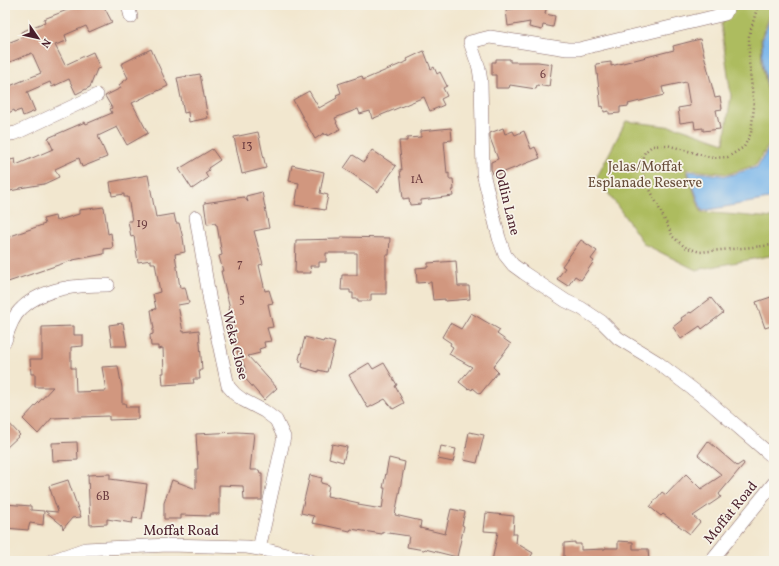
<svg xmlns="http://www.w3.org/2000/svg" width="779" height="566" viewBox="0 0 779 566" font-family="Vollkorn,serif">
  <rect width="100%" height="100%" fill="#f7f3e8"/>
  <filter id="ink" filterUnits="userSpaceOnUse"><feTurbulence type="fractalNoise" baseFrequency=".025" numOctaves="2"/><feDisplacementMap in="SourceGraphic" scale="8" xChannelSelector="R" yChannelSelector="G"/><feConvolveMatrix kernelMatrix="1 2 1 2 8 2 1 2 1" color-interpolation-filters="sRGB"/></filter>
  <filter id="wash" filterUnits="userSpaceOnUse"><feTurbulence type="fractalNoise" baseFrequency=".012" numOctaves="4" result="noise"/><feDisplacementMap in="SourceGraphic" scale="16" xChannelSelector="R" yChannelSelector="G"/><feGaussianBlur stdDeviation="0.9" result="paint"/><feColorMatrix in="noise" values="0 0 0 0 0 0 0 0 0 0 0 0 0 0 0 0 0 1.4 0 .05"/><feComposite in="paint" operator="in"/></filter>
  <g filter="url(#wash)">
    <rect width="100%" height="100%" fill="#f2e7cf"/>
    <path fill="#adbc5e" stroke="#7c6e44" d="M730,5H774L761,38L762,65L774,121V137L756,165L728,174L686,169L701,212L774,218V255L696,270L644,244L597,177L626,121L681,128L724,143L731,96L721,25Z"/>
    <path fill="#79b6eb" stroke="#626a8b" d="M774,10V114L763,65L762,39Z
      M774,140V198L702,211L688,171L727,176L757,167Z"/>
    <g id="blocks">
      <path fill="#d1977f" d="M80,5H103L112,22L89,32L86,26L65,35L67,41L55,45L65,65L93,52L100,68L97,69L90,87L76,94L69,79L52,87L50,82L27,92L35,111L23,116L21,110L15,112L14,110L5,115V88L41,73L32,53L5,64V44L23,37L21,32L45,22L44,19Z
        M518,5H547L545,14L555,16L553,27L543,25L542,30L529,27L530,22L508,26L506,10L518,8Z
        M700,39L715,98L720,97L722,109L716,110L720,129L703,131V128L695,129L694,121L680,123L678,108L690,106L686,82L662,87L664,95L628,104L629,106L620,107V113L609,114V111L604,112L603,106L601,107L596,64L611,62V66L674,50L673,46Z
        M151,49L168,86L132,103L148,133L127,145L117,127L98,136L107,157L82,167L79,158L55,169L59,177L44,184L20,188V189L5,192V161L15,159L16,165L53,149L48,138L85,122L86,124L112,113L110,109L112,108L105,96L121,88L119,85L128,78L121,64Z
        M424,51L431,69L434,67L437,74L440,72L447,86L443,88L447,96L441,99L444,105L430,111L424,97L372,119L370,111L360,114L358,109L335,118L337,122L336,123L340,129L328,136V134L325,135L324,133L315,139L293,100L309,91L319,108L337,98L336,95L341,93L338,84L362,76L363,80L408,61L407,59Z
        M496,59H510V62H538L552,64L549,87L537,85L536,89L510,85L509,88H496V75H492V62H496Z
        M200,74L208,118L189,122L188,112L184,113L177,78Z
        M451,128L452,140L444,141L447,174L449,173V179H453L454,190H452L453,196L421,200V204L410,205L409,198L403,199L400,169L402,170L399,141H407V138L421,137V131Z
        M503,128L505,134L513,131L515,135L524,131L531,149L535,147L540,158L494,176L491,169V162L498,159L490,138V133Z
        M258,132L266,168L242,174L234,137Z
        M212,149L220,160L208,168L209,170L205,173L208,178L192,189L179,169Z
        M372,150L396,166L378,192L344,168L353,155L364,162Z
        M292,165L324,172L320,193L328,195L325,210L295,205L299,183L289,181Z
        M148,175L156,217L174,214L176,223H179L183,238L185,252L175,254L180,288L185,287L189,303L178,305L183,332L199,330L202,370H199L200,379H193L194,383L163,385L162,373H164L163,348L158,349V346H151L150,335L153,334V329H154L151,310L156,309L153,294L160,292L155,263H151V260L138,262L134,236L131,237L128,221H132L128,197H124V194L112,196L110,182Z
        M262,192L269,228L254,231L263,264L259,265L265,291L269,290L273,303L268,304L273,327L267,328L271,341L264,342L265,347L259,349L260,353L248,356L277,388L264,400L243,376L246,372L241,356H239L235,344L237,343L229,309L230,308L221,271H223L219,256L222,255L217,225H216L215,223L207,224L204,203L244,197L248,202L246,196Z
        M104,207L108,234L111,233L113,248L104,249V254L73,260L5,283V238L45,224L43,219L55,216L56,221L79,214V210Z
        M341,237L390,238L389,255H386V294H371V301H358V299H353V293H350V290H341L342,275H357V253H326V262H319V266H310L311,273H295L296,240L341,239Z
        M581,240L597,251L591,259L594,261L581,280L575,276L568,286L557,279L565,268L562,266Z
        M456,261L458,286H469L470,299L445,301V299L433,300L431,282L417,283L416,268L428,267V263Z
        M774,296V325L765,328L756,302Z
        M711,298L723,313L702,329L700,326L681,339L673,327L682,320L681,318L690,312L691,313Z
        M471,313L500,330L497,334L511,344L493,367L498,372L480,394L473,388L472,390L469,388L468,389L459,382L472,367L449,354L453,347L450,345L451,343L442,337L450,323L461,329Z
        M123,323L127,346H112L109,325Z
        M74,326V335H83V346L71,347V368H75L76,392L106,391L102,367L118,366L122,388V403H125L126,407H138V419L109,420V416L52,418L38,434L23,419L53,387H35V374H31L30,359H42V327Z
        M305,337L323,342L324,340L335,343L327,372L318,370V372L302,367L303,363L300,362V360L299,359Z
        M369,363L373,369L384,363L397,385L395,386L404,403L393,409L385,399L368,408L349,375Z
        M5,419L20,435L5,449Z
        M237,432L254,433L250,470H259L260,473H262V500H244L243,486L219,485V514H210V516L181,515V519H164V503L172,480L196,489V469H198L196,434Z
        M469,432L484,435L477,463L464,460Z
        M708,441L737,466L743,462L744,464L719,494L721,497L693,516L700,522L690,534L663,514L661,516L650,507L662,492L666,495L686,474L701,489L722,475L698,455Z
        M77,442L78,460L53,461L52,443Z
        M332,444L347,447L343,462L329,458Z
        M441,446L456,449L453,462L438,459Z
        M389,458L405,462L395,515L421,521L420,528L445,534L451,509L465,512L462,525L464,526L457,557L425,549L424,550L407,547L409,536L382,532V534L351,529L350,531L323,525L312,523L314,516L301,513L310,475L322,478L321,483L329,485L327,496L359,503L358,505L382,509L385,488H383Z
        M110,474V479L147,484L142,519L133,518L132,523L107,519V524L90,525L88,475Z
        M68,480L81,517L72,518L63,529L62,525L45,511L58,512L49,486Z
        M5,504L31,506V510L44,511L43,525L30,523L28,530L5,528Z
        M486,513L514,516L513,534H517L516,543L533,553L528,561H492L498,532L484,531Z
        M618,541L633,542V549H648L649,561H564V543L575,542V544H581V550L605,549V548H618Z"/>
    </g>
  </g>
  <g filter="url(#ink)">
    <use href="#blocks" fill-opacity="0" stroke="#856564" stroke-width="1"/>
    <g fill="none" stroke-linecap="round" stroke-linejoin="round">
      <g stroke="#856564" stroke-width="14">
        <path id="street" d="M128,5L131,17
          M729,5L725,14L579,49H567L490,37L470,42L479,68L481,82L483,173L499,238L505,255L513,265L524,273L566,301L581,308L602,322L618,338L657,362L707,400L774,458
          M5,135L16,133L97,95
          M196,217L210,302L228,386L235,394L243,400L264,411L276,420L284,437L259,549
          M5,341C8,330 13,316 22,308C44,287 79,285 108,285
          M51,561L85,549L168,545L247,547L271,551L311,561
          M711,561L774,483"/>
      </g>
      <path stroke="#856564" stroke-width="2.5" stroke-dasharray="1 3" stroke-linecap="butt" d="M758,5L749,36V62L754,107L751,133L744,147L728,157L713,158L667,145L652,146L645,152L641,161L646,181L673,237L685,247L700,252L774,245"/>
      <use href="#street" stroke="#fff" stroke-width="13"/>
    </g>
  </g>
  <g text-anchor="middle" stroke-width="3.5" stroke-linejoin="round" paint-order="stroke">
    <g font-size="12" fill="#6c3d40">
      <text x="543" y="78">6</text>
      <text x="247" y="149">13</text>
      <text x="417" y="183">1A</text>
      <text x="142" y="227">19</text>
      <text x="240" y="267">7</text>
      <text x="242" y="303">5</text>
      <text x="103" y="500">6B</text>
    </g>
    <g font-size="14" fill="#684e3a" stroke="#f7f3e8">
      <text x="645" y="171">Jelas/Moffat<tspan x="645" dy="16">Esplanade Reserve</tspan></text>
    </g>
    <g font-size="14" fill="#4a1f2b" stroke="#f7f3e8">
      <text transform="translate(508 202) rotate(76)" y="5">Odlin Lane</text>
      <text transform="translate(236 345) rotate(76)" y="5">Weka Close</text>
      <text transform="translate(730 512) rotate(-51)" y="5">Moffat Road</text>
      <text x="181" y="535">Moffat Road</text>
    </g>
  </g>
  <rect width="779" height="566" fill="none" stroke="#f7f3e8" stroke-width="20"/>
  <g transform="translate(38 38) rotate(124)" stroke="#f7f3e8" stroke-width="3" paint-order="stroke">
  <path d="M0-3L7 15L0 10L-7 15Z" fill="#4a1f2b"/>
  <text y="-6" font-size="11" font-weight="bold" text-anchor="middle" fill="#4a1f2b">N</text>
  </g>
</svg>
